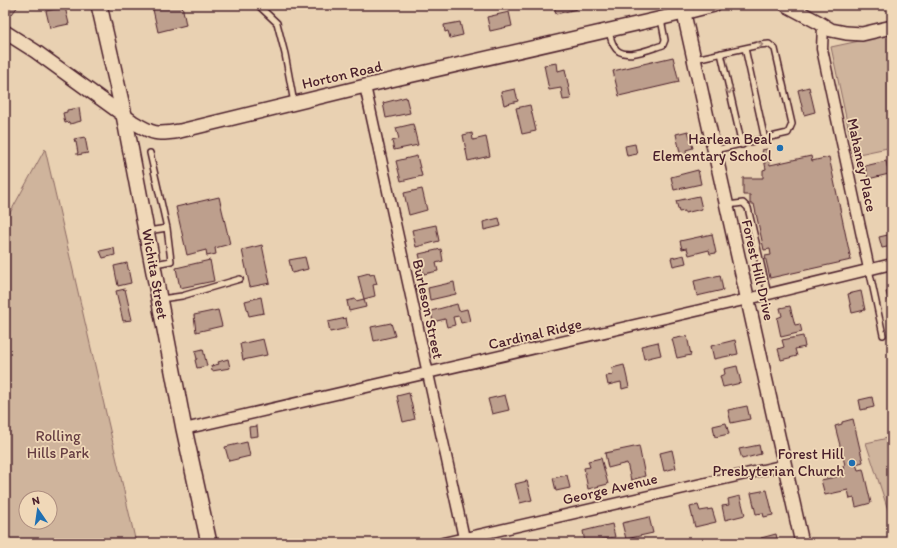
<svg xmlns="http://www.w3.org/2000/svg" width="897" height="548" viewBox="0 0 897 548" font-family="Itim,sans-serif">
  <rect width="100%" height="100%" fill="#e9d1b2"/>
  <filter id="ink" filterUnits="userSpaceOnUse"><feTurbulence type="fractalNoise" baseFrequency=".025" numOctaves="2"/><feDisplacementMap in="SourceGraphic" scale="8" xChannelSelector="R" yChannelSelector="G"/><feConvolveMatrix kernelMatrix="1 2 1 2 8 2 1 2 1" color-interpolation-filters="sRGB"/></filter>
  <g filter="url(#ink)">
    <path fill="#cfb49c" stroke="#8c6a64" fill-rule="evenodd" d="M892,34V147L854,155L831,47Z
      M45,149L136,543H5V222ZM26,498H50V522H26Z
      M892,437V522L866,443Z"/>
    <path fill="#bd9f8d" stroke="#4a1f2b" d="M7,5H19L12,14L5,9Z
      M152,5H182L186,25L158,32Z
      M554,5H576L577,9L556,14Z
      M65,7L69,24L50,28L46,11Z
      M509,12L512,26L490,31L487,17Z
      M460,22L463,35L450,38L448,31L445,32L444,25Z
      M673,57L679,82L619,96L613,71Z
      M557,63L558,71L565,69L571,99L563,100L561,88L549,90L544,65Z
      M809,87L815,112L804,115L798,90Z
      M515,89L518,101L504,105L501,92Z
      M406,97L410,113L386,118L383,103Z
      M530,105L536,131L522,134L516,108Z
      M79,108L81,121L70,124L69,122L65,123L63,113L67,112V110Z
      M413,124L418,145L394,150L392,141L399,139L396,128Z
      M688,131L693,148L686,150L687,156L681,157L676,134Z
      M472,133L473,140L486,137L490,156L468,161L463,135Z
      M85,137L88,153L77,155V153H78L76,142H75L74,139Z
      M635,144L637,154L627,156L625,146Z
      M767,149L770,165L811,156L812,161L829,157L851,260L770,278L765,256L771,255L770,249L764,250L754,204H750V195H743V178H763V170L766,169L762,150Z
      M417,156L422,176L401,181L396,161Z
      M886,161L889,174L868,179L865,166Z
      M698,170L701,184L674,190L671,177Z
      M422,189L427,210L409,215L404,193Z
      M699,196L702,209L685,213V211L679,212L676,201Z
      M219,197L230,244L215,248L216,254L207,256L206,250L187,255L176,207Z
      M499,218L501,226L484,230L483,222Z
      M436,225L439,241L416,247L412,230Z
      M712,234L716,253L710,254L709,250L689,255L687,248L682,249L680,241Z
      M892,234V246L882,248L879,237Z
      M262,245L270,283L250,287L242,250Z
      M114,248L115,255L103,258L100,251Z
      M441,249L443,261L436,263L438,271L424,274L419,254Z
      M684,255L686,263L673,266L671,258Z
      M305,257L308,269L292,273L289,260Z
      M210,260L214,281L180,288L176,268Z
      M127,263L131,283L118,286L114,266Z
      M369,273L370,275L374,274L377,284L373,285L375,296L364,299L358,276Z
      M720,275L723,290L697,296L694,281Z
      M454,282L456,294L430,300L428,288Z
      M125,289L132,320L123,321L116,291Z
      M892,290V307H890L886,292Z
      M861,291L865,310L852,313L848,294Z
      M261,297L264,313L249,316L245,301Z
      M355,299L356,301L364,299L366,307L349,311L347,301Z
      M457,304L459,311L467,309L470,321L461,323L459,316L453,317L455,325L447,327L445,319L433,322L431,311Z
      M790,306L795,325L800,324L802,332L781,337L777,318L782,316L780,308Z
      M218,310L222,326L196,332L194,315Z
      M346,318L348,328L330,332L328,322Z
      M391,323L395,336L374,341L371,327Z
      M687,336L691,355L677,358L672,339Z
      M803,336L805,347L795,349L797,356L781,360L778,349L784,347L782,340Z
      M263,339L267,355L243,360L240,344Z
      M735,340L738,354L714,359L711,346Z
      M658,342L661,355L644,359L641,346Z
      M203,349L207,366L197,368L195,360L197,359L195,351Z
      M228,359L230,368L212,371L211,366L219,364L218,362Z
      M624,365L629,387L622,389L621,382L608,385L606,376L613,375L612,368Z
      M737,366L741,383L723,387L720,376L725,374L724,369Z
      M409,393L415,419L403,422L397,396Z
      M505,395L509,410L492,414L488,399Z
      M872,397L874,407L861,410L859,400Z
      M747,406L750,419L731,423L728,410Z
      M853,419L863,462L856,464L858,470L863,469L871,503L856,507L854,498L850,499L848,490L825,495L821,480L845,475L843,466L845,465L835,426L842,424V422Z
      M726,423L729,434L715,437L713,426Z
      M257,426L258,436L250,437L249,427Z
      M247,442L250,456L229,461L225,447Z
      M759,445L761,454L742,459L739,449Z
      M639,446L645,476L631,480L627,463L608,468L605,453Z
      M672,450L676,468L664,471L660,453Z
      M601,458L608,484L588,489L584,468L590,467L588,461Z
      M567,475L570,488L556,491L553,478Z
      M527,481L532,500L520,503L515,484Z
      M767,490L773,515L764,517L763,513L756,514L751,493Z
      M740,496L745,515L725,520L722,506L729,505L728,499Z
      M698,505L700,511L712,509L716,522L695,527L690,507Z
      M649,517L653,533L626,539L622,523Z
      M612,524L615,537L598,540L599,543H585L583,531Z
      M776,534L778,543H762L761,538Z"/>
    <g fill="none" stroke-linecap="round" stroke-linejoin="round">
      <g stroke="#4a1f2b" stroke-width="8">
        <path id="service" d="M258,5L277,23L285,54L294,103
          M609,31C610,36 611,41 614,46C622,62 649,49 663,45L665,40L661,19
          M745,48L765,140
          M721,53L742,145
          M695,59L759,45L769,44L775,49L792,124L788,133L715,150
          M728,205L743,203L748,208L768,294
          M148,231L167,228L150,153
          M155,264L171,261L167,228
          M869,269L883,335
          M161,299L182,296L240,279"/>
      </g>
      <g stroke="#4a1f2b" stroke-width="13">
        <path id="minor" d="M823,25L822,49L869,269
          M365,86L464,538
          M184,429L748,299L892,264
          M443,543L785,465"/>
      </g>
      <g stroke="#4a1f2b" stroke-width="16">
        <path id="tertiary" d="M682,5L802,543
          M786,5L818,22L831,30L846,33L862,34L892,27
          M5,32L35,51L133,122C153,134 156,135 180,131L365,86L671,16L714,5"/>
      </g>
      <g stroke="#4a1f2b" stroke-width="18">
        <path id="secondary" d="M99,5L124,115L184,429L209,543"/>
      </g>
      <use href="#service" stroke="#f0d8b8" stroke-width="5"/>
      <use href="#minor" stroke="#f0d8b8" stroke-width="10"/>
      <use href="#tertiary" stroke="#f0d8b8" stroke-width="13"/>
      <use href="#secondary" stroke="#f0d8b8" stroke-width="15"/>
    </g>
    <defs><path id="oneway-chevron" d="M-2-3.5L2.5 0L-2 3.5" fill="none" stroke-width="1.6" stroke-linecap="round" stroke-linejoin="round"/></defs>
    <g stroke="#9d7c72">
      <use href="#oneway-chevron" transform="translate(760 45) rotate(-7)"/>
      <use href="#oneway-chevron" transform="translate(729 91) rotate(77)"/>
    </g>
  </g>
  <g fill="#1f6fb2" stroke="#f0d8b8" stroke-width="1.5">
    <circle cx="780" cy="148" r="4"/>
    <circle cx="852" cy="463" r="4"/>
  </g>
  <g text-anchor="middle" stroke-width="3.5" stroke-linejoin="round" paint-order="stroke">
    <g font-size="15" fill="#4a1f2b" stroke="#f0d8b8">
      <text transform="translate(342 75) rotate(-13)" y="5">Horton Road</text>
      <text transform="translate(862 165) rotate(78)" y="5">Mahaney Place</text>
      <text transform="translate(758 270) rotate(77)" y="5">Forest Hill Drive</text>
      <text transform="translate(155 274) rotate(80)" y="5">Wichita Street</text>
      <text transform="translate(428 309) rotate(78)" y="5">Burleson Street</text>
      <text transform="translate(535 334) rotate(-13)" y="5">Cardinal Ridge</text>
      <text transform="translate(610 489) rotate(-13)" y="5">George Avenue</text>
    </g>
    <g font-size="15" fill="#4a1f2b" stroke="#f0d8b8" text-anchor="end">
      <text x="772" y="144">Harlean Beal<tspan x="772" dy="17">Elementary School</tspan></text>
      <text x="844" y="459">Forest Hill<tspan x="844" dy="17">Presbyterian Church</tspan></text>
    </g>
    <g font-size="15" fill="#653d42" stroke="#f0d8b8">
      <text x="58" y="441">Rolling<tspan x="58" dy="17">Hills Park</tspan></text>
    </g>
  </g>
  <rect width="897" height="548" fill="none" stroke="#f0d8b8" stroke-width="20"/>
  <rect x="10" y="10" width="877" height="528" fill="none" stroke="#4a1f2b" stroke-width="1.5" filter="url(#ink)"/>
  <g transform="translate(38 510) rotate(347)"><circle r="19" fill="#f0d8b8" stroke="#ae8e80"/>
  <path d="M0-3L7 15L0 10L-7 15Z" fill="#1f6fb2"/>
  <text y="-6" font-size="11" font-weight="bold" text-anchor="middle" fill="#4a1f2b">N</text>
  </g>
</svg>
